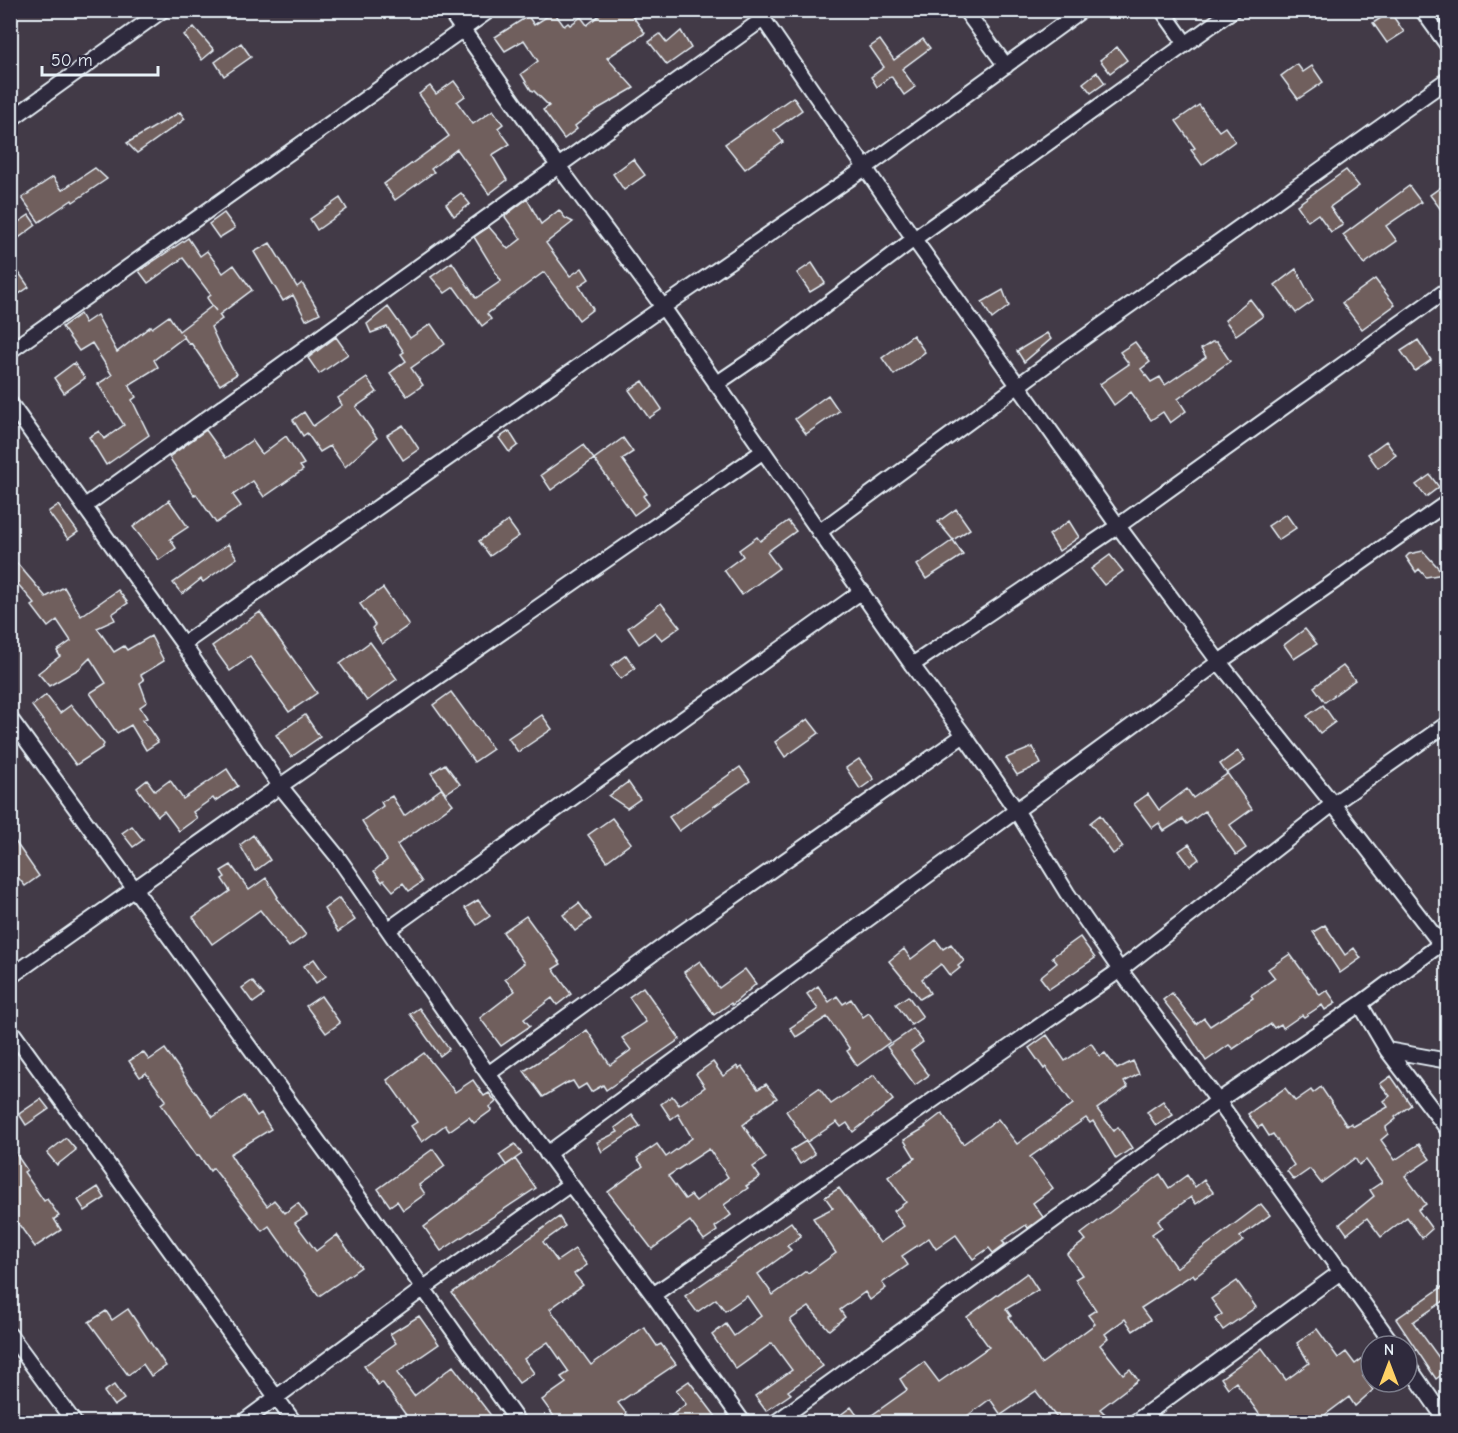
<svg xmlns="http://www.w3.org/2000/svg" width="1458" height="1433" viewBox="0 0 1458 1433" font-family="'Comic Neue',sans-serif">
  <rect width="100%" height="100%" fill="#423a47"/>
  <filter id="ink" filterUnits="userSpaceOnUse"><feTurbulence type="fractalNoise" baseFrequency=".0167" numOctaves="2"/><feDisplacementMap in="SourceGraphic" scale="12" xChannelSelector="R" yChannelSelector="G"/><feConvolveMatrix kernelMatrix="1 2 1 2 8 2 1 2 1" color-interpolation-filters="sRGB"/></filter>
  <g filter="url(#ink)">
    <path fill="#705e5d" stroke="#e8f1f8" stroke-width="1.5" fill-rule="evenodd" d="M606,10H628L645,33L607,58L634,88L596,110L575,126L577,129L564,139L543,110L549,106L534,91L531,90L521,74L538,61L524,40L505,51L495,37L528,16L534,25L554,12L564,26L568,23L570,25L581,17L587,25Z
      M1390,12L1404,32L1387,43L1373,23Z
      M194,27L214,50L202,60L184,35Z
      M681,31L691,48L667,65L649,42L660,34L667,43Z
      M923,39L930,48L902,69L915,87L904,95L891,76L877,87L871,77L884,67L870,47L880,40L894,60Z
      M241,43L251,57L224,76L215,62Z
      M1117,47L1127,60L1110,73L1100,60Z
      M1297,64L1303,72L1312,66L1323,82L1298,99L1281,76Z
      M1097,72L1105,83L1091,93L1083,83Z
      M454,81L465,96L457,102L473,124L493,110L503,124L498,128L510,144L492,155L507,180L489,194L457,149L431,169L434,172L395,200L384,184L449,136L419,94L430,86L436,94Z
      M793,97L802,110L774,130L783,142L745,169L725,144Z
      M1199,105L1219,131L1225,127L1235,141L1202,165L1191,150L1195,148L1176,121Z
      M180,112L185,119L137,153L127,143Z
      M633,159L645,175L624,190L613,174Z
      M95,168L107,179L73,202L72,200L39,222L22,198L53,177L62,190Z
      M1346,170L1359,186L1330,207L1343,225L1331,232L1318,214L1308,221L1297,205Z
      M1448,182V219L1430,195Z
      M1409,186L1421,202L1386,226L1397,241L1364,264L1343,235Z
      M461,193L470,204L454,216L446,204Z
      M340,198L347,209L317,230L310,219Z
      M527,199L541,224L559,210L565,218L573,222L546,243L570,276L582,268L589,279L579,286L593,309L579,320L544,272L487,314L491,319L482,326L454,287L445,293L431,277L452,262L476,298L501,281L474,237L489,227L508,249L521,239L505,217L506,215Z
      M224,213L235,228L219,238L209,224Z
      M29,215L36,225L16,240L10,232V228Z
      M188,238L200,256L207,251L223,273L234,265L252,290L219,315L222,319L211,327L222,351L237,374L220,385L191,343L189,344L181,333L184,337L154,360L158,367L129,385L136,397L132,400L149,435L106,465L89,437L99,431L104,439L124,425L98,384L112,375L92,343L79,351L62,327L80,314L85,323L97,315L117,352L151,326L152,328L169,316L179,331L212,306L216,311L207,298L211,295L183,258L148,283L139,271Z
      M270,243L297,287L302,283L320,313L306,320L293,295L283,301L254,252Z
      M10,260L29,287L10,300Z
      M812,263L825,283L810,292L797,273Z
      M1296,269L1313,301L1296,313L1275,285Z
      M1375,279L1395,305L1362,329L1342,303Z
      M1003,290L1009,306L992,319L982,302Z
      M1250,299L1263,316L1236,335L1225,320Z
      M388,307L410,338L431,324L445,344L411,368L423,385L407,396L390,373L406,361L401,354L404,352L387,327L371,333L367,324Z
      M1047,333L1051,339L1024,362L1017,351Z
      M913,335L925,352L894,375L882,358Z
      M336,337L348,354L319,374L308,358Z
      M1418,340L1431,360L1415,371L1401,351Z
      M1135,342L1150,362L1141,369L1151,382L1160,377L1165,385L1206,357L1201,349L1212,342H1217L1230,361L1178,399L1186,411L1170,423L1163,412L1151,420L1131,392L1114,405L1100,384L1129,364L1120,352Z
      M74,363L85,378L64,393L54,378Z
      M367,378L377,392L356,407L377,438L345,467L330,446L320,452L307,433L303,436L293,420L304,412L313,426L342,405L338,398Z
      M643,381L662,409L649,418L629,390Z
      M828,395L839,411L806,434L795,419Z
      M403,425L419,449L403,460L387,435Z
      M206,430L226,458L252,440L262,454L286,436L304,464L300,466L303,470L264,497L253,481L233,495L241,506L216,523L196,494L194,495L169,457Z
      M509,431L518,445L509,452L499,438Z
      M623,438L633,452L622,459L647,494L643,496L649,504L634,515L594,459Z
      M1386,441L1396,455L1378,468L1368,454Z
      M583,445L594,459L551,490L541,475Z
      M1430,475L1439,487L1426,497L1416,485Z
      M169,500L188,527L170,539L176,548L159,560L133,527Z
      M58,505L78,532L68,539L48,512Z
      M956,509L970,529L953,540L938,522Z
      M1286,514L1296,528L1278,540L1268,526Z
      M508,521L519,536L490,556L479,541Z
      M788,521L796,531L767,552L779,568L742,595L724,570L743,556L739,550L757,537L760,541Z
      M1069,521L1079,537L1059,551L1049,535Z
      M953,540L963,555L926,579L917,565Z
      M228,544L237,558L203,582L201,579L182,594L173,583Z
      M1423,551L1444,574L1426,577L1419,569L1416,572L1406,557L1409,554Z
      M10,555L46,597L64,587L81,616L118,590L128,603L112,614L115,620L97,628L114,652L124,646L127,650L151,636L164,661L141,675L144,680L140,683L147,702L140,707L147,718L143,720L158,742L146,750L131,725L117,733L90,693L106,683L90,658L79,669L49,686L38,673L60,656L57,651L71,641L57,620L48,627L32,606L35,604L10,575Z
      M1110,555L1123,571L1104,585L1091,569Z
      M383,588L409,625L382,644L372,628L375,625L360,604Z
      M661,603L680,627L662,640L655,632L639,644L628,628Z
      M260,612L317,693L289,712L250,657L230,671L212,646Z
      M1305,629L1317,644L1294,659L1284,645Z
      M370,642L397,679L367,701L340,664Z
      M626,655L635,668L621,679L611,666Z
      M1343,666L1355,680L1325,702L1314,687Z
      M451,692L493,749L474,762L433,705Z
      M46,695L60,713L71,705L104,744L102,748L76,765L32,706Z
      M1323,705L1335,722L1320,733L1307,716Z
      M305,715L320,737L291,757L276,735Z
      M542,715L552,729L518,752L508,738Z
      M808,719L819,733L785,757L775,742Z
      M1033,747L1041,764L1017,775L1006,758Z
      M1238,751L1245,761L1227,773L1252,809L1230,825L1246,848L1236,855L1205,811L1187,824L1183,819L1164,831L1159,823L1152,828L1134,804L1148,794L1159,810L1187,789L1193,798L1227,774L1220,764Z
      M859,759L874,779L860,789L846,768Z
      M445,764L460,784L445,794L453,804L397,845L422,882L409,891L403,883L393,891L384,880L382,882L374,871L387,860L362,821L383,806L381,802L392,796L404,816L441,789L445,793L431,773Z
      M740,767L750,781L679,831L669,817Z
      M227,769L238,786L215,801L213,798L193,812L197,818L179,831L164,811L158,816L137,788L147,780L155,791L170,780L183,799Z
      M628,782L640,799L627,808L609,796Z
      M1100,815L1123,847L1113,854L1090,823Z
      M612,818L631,843L607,861L588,835Z
      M132,826L143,840L133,847L122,833Z
      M10,834L39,876L25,886L10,868Z
      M253,835L270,860L255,871L240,845Z
      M1189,844L1199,859L1190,866L1179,851Z
      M231,865L249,890L266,878L278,897L277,898L306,935L289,947L260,910L212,944L193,917L230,891L222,879L225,877L221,871Z
      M339,898L355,920L338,932L324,909Z
      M478,900L490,916L477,925L465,908Z
      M579,903L591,919L575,931L563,915Z
      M526,916L561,964L553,969L571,994L557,1005L552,998L524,1019L530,1026L501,1046L480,1018L515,991L505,979L524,963L503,932Z
      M1325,925L1345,955L1354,948L1361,958L1340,973L1313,932Z
      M1080,937L1095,958L1049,989L1040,977L1057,963L1052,957Z
      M936,940L943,949L951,944L964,961L958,966L960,968L950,976L941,964L922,979L930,993L920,999L889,961L904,949L911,959Z
      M1290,954L1320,995L1327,990L1336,1003L1325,1010L1322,1005L1304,1017L1302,1015L1283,1028L1281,1024L1274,1028L1271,1024L1233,1049L1229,1045L1206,1061L1187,1031L1163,1000L1172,993L1196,1024L1204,1018L1210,1026L1253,998L1251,995L1275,978L1268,969Z
      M314,959L326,976L316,983L304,966Z
      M700,961L719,988L745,969L756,984L732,1005L731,1003L714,1015L684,972Z
      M252,981L264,995L253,1003L242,988Z
      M818,986L829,1002L837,996L843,1004L851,999L863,1017L869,1013L890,1042L857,1066L847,1051L850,1049L827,1017L796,1037L790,1028L818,1009L807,994Z
      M643,987L680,1039L606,1090L603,1085L591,1092L586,1084L578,1089L573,1081L568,1083V1082L543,1097L524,1071L587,1030L610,1065L631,1050L622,1038L646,1022L629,997Z
      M321,996L340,1023L326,1033L306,1006Z
      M908,996L923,1017L911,1025L896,1004Z
      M419,1008L449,1049L440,1056L410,1014Z
      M913,1029L923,1042L911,1051L929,1075L915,1085L887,1047Z
      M1047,1035L1065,1061L1091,1043L1100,1056L1105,1053L1117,1069L1133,1061L1139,1074L1124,1082L1128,1087L1097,1109L1114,1131L1118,1127L1132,1148L1116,1159L1093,1121L1090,1123L1086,1118L1030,1157L1053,1188L1033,1203L1043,1217L1028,1228L1026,1225L1002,1241L1005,1244L993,1253L989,1248L973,1259L956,1235L936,1249L929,1238L902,1256L908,1265L882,1283L886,1288L870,1300L865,1292L840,1310L845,1317L829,1330L809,1307L790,1320L823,1366L788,1391L791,1394L766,1411L755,1396L792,1370L772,1343L736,1369L712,1335L726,1324L734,1336L761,1316L747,1296L725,1311L716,1299L697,1312L685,1296L791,1222L801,1236L787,1246L791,1250L758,1274L773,1295L806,1271L808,1273L836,1253L813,1218L833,1208L825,1197L839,1188L880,1243L904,1226L894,1211L906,1202L888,1177L915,1158L904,1140L926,1127L925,1126L942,1113L963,1144L998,1119L1017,1144L1073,1104L1046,1067L1044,1069L1029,1048Z
      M165,1049L213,1117L244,1096L257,1116L261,1113L271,1129L230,1154L237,1165L267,1206L274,1200L285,1213L298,1203L307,1215L295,1223L316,1251L337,1235L361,1267L319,1296L269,1226L262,1231L213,1168L210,1171L199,1155L197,1156L161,1104L166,1100L146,1073L140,1077L129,1061L143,1052L149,1060Z
      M424,1053L455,1092L473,1080L484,1096L489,1093L496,1102L490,1107L492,1110L474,1123L469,1117L449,1131L445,1125L422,1142L411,1126L417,1122L387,1080Z
      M713,1062L723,1076L737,1066L739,1069L742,1067L758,1089L766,1084L777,1098L752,1115L753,1117L743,1125L766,1158L753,1167L760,1177L746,1186L748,1188L724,1205L731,1215L715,1227L717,1231L704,1240L690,1221L652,1249L608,1192L643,1166L637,1158L657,1144L666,1157L692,1138L678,1114L671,1119L661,1104L672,1096L679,1105L705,1087L696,1074ZM709,1149L728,1177L696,1201L691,1195L685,1199L668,1176Z
      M874,1075L893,1100L853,1132L847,1123L841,1127L837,1122L807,1142L786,1111L819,1088L831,1104Z
      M1391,1076L1411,1105L1395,1117L1396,1119L1386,1127L1388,1134L1381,1140L1395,1160L1419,1144L1430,1159L1405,1176L1426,1204L1418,1210L1432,1229L1422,1238L1407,1217L1381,1237L1367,1218L1347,1234L1340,1224L1374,1196L1370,1190L1382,1182L1366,1160L1359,1165L1355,1158L1321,1183L1310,1169L1294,1180L1287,1171L1294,1165L1273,1134L1269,1136L1262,1125L1258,1128L1248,1114L1285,1088L1295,1101L1311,1090L1313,1093L1321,1087L1347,1126L1351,1123L1354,1126L1388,1107L1384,1101L1390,1096L1380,1084Z
      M41,1099L49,1109L26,1125L19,1114Z
      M1163,1101L1173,1115L1156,1126L1147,1112Z
      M632,1115L640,1126L602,1152L597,1142L618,1132L615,1128Z
      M66,1138L76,1150L57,1165L47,1153Z
      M806,1141L815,1154L800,1164L791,1150Z
      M515,1144L522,1154L506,1165L499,1155Z
      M10,1145L27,1170L24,1172L44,1201L47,1199L59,1216L54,1219L61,1230L35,1247L10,1212Z
      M433,1149L445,1166L419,1185L425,1194L403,1210L397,1201L390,1206L378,1189Z
      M515,1159L536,1188L441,1251L424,1227Z
      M1160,1174L1169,1188L1187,1175L1195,1187L1204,1180L1213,1192L1196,1204L1191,1197L1158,1221L1162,1227L1152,1234L1176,1268L1261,1204L1270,1215L1240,1237L1243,1241L1195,1277L1193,1274L1141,1308L1150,1320L1133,1331L1125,1319L1105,1334L1108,1338L1100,1345L1123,1374L1130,1369L1138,1380L1100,1409L1106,1415L1096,1422L1089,1415L1079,1422H1060L1036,1391L1001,1415L990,1399L959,1422H831L851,1407L862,1422L907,1390L900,1379L924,1362L939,1382L989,1347L967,1317L1027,1273L1038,1290L1006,1309L1011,1316L1009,1317L1041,1364L1095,1324L1088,1315L1096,1310L1075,1279L1082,1275L1067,1254L1086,1240L1081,1234Z
      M98,1187L105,1198L85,1211L78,1200Z
      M559,1217L565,1226L543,1242L557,1261L575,1249L587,1265L574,1274L583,1285L550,1309L591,1365L644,1327L657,1346L661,1344L676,1364L618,1403L633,1422H558L542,1400L566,1383L561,1377L569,1372L548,1342L524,1359L534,1373L519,1383L452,1293Z
      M1237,1281L1256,1307L1223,1330L1215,1319L1222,1314L1211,1299Z
      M1448,1283V1298L1413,1322L1448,1370L1436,1379L1396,1319Z
      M128,1309L166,1366L151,1376L143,1364L128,1375L89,1322L106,1311L112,1320Z
      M419,1316L439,1344L397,1373L414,1396L453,1366L496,1422H411L382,1382L378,1385L364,1366L396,1343L390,1334Z
      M1317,1329L1338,1358L1346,1352L1355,1364L1371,1352V1369L1363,1376L1373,1390L1355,1406L1349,1397L1325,1415L1330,1422H1265L1236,1382L1228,1388L1221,1378L1262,1348L1286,1380L1309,1363L1297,1343Z
      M689,1381L720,1422H663L686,1404L676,1390Z
      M114,1385L124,1399L114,1406L104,1392Z"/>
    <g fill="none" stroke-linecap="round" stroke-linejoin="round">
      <g stroke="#e8f1f8" stroke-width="18">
        <path id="minor" d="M449,10L559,167L663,307L912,665L964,735L1016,810L1067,893L1120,970L1218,1101L1394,1346
          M757,10L914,239L1118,526L1219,662L1333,804L1440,943
          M965,10L1006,66
          M1162,10L1186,44
          M1422,10L1448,46
          M10,120L163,10
          M10,351L490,10
          M716,384L769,348L914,239L1233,10
          M10,403L183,644L280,786L337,856L488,1074L653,1295L743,1422
          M85,506L763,19
          M819,532L1061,354L1448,79
          M183,644L663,307L865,168L1082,10
          M912,665L1118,526L1448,289
          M10,718L355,1192L518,1422
          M389,929L862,591
          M10,977L280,786L762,452
          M1360,1004L1387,1050L1448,1130
          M10,1029L294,1422
          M1387,1050L1448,1061
          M488,1074L673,939L964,735
          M547,1154L1219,662L1448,502
          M653,1295L1120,970L1333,804L1448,723
          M10,1335L74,1422
          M1407,1364L1447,1422
          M243,1422L424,1288L569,1185
          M776,1422L1218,1101L1360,1004L1446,940
          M1135,1422L1342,1271"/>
      </g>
      <use href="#minor" stroke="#2f2a3d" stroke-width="14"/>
    </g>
  </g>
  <rect width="1458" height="1433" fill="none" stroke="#2f2a3d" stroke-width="36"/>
  <rect x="18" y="18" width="1422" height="1397" fill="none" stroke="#e8f1f8" stroke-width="2" filter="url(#ink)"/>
  <g transform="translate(1389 1364)"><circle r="28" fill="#2f2a3d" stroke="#797a88" stroke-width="1.5"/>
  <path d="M0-4.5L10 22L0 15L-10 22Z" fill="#ffd166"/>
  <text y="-9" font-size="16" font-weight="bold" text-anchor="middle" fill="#e8f1f8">N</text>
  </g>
  <path d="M42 66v9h116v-9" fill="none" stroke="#e8f1f8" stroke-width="3"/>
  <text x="51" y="66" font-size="18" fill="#e8f1f8" stroke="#2f2a3d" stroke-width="4.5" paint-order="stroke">50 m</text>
</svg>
